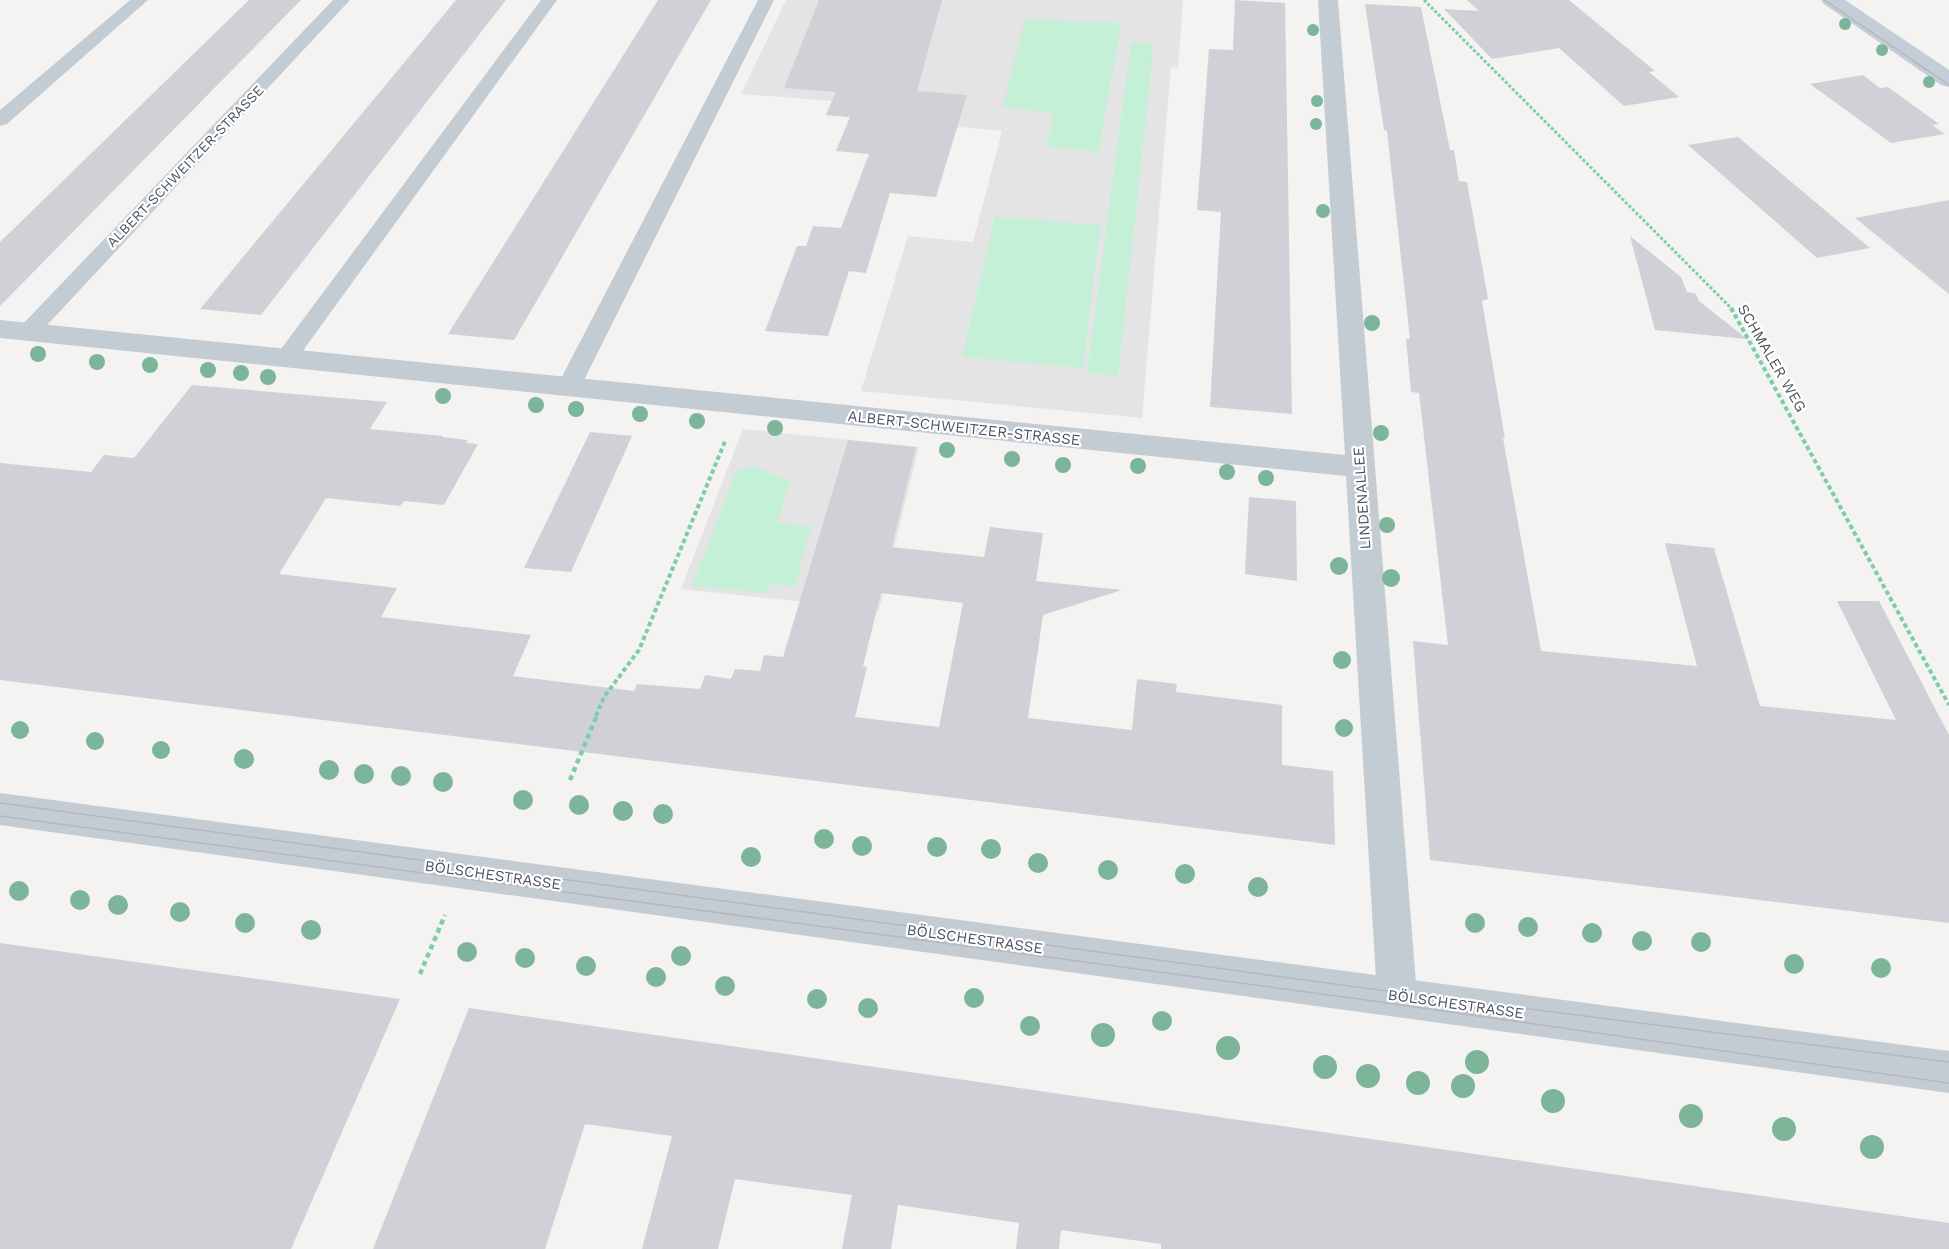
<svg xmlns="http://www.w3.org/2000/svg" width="1949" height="1249" viewBox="0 0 1949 1249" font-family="'Work Sans',sans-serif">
  <rect width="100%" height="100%" fill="#f4f3f2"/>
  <path fill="#e5e4e4" d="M786,0H1183L1178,68L1171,67L1142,418L861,391L908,236L973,242L1002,131L826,115L832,101L741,94Z
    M743,429L919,447L879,610L681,589Z"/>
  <path fill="#c3f0d6" d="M1025,19L1122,23L1098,152L1046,146L1054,113L1003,107Z
    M1131,43L1154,44L1118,376L1087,373Z
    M995,217L1101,225L1083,368L962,357Z
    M753,466L790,481L778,523L811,527L795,587L770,584L767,593L692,586L736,471Z"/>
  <path fill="#cfd1d6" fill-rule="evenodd" d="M249,0H301L0,306V242Z
    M456,0H506L261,315L200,309Z
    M658,0H711L514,340L448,334Z
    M819,0H942L917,91L967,95L936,197L890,193L866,273L849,271L828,336L765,331L797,246H806L813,226L841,228L869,154L836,151L850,117L826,115L836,92L784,88Z
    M1235,0L1285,3L1292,414L1210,407L1221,212L1197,210L1209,49L1233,50Z
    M1467,0H1569L1655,71L1649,72L1679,97L1624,106L1559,48L1492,59L1444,9L1479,11Z
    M1365,4L1421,7L1450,150H1454L1459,181L1467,182L1488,299L1482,301L1505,439L1503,438L1541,651L1697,666L1665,543L1714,548L1760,706L1896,720L1837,601H1879L1949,735V923L1430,860L1413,641L1448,645L1419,393L1411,392L1406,339H1410L1387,131L1384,130Z
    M1863,75L1880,88L1888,87L1939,124L1932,125L1945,134L1891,143L1810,84Z
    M1738,137L1870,248L1817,258L1688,145Z
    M1949,200V294L1855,218Z
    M1630,236L1681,277L1687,292L1695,293L1699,301L1747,339L1655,330Z
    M192,385L387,402L370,429L443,436L442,437L468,440L466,443L478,444L444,505L404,501L400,506L326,498L279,574L397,588L381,617L531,635L513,676L634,691L637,684L700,689L705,675L731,679L735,669L760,671L764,655L783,657L848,440L916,447L892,547L984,557L990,527L1043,533L1036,581L1122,590L1043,615L1028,718L1132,730L1137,679L1177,684L1176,692L1282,705V765L1333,771L1335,845L0,680V463L91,472L104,455L134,458ZM881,593L963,603L939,727L855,717L867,667L863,666Z
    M590,432L632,436L571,572L524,568Z
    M1249,497L1296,501L1297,581L1245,574Z
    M0,943L400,999L291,1249H0Z
    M469,1008L1949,1223V1249H1161V1244L1061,1230L1059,1249H1016L1019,1223L898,1205L891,1249H842L852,1195L735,1179L718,1249H642L672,1136L585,1124L545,1249H373Z"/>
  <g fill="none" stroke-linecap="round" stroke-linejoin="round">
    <path stroke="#7bcea7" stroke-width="3" stroke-dasharray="3 2" stroke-linecap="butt" d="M1424,0L1733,310"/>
    <path stroke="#7bcea7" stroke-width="4" stroke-dasharray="4.5 3" stroke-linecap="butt" d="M1731,308L1949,705
      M596,716L604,697L639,650L726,439"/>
    <path stroke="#7bcea7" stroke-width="4.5" stroke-dasharray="5 4" stroke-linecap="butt" d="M570,780L597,715
      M420,974L445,915"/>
    <path fill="#c4ccd3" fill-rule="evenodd" d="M130,0H148L7,124L0,126V110Z
      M333,0H350L36,337L28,339L20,337L17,332L20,327Z
      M541,0H557L294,363L286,365L278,363L275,358L278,353Z
      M758,0H774L580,388L576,393L568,396L560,393L556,388Z"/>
    <path fill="#c4ccd3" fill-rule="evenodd" d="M1318,0H1338L1417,996L1411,1010L1397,1015L1383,1010L1377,996L1346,476L0,338V320L1345,455Z"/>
    <path fill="#c4ccd3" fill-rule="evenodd" d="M0,793L1949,1051V1093L0,825Z"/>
    <path fill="#c4cdd8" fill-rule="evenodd" d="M1821,0H1845L1949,70V87L1941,85L1824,4Z"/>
    <path stroke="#b5b7bc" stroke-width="1.5" d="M1824,0L1949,85
      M0,803L1387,991L1949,1062
      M0,816L1359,999L1949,1083"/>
  </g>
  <g fill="#7cb599">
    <circle cx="1845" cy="24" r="6"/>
    <circle cx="1313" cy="30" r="6"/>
    <circle cx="1882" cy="50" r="6"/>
    <circle cx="1929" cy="82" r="6"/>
    <circle cx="1317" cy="101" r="6"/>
    <circle cx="1316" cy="124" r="6"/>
    <circle cx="1323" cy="211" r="7"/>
    <circle cx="1372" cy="323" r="8"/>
    <circle cx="38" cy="354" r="8"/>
    <circle cx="97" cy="362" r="8"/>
    <circle cx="150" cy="365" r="8"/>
    <circle cx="208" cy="370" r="8"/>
    <circle cx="241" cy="373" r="8"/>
    <circle cx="268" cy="377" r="8"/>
    <circle cx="443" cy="396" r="8"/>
    <circle cx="536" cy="405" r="8"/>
    <circle cx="576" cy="409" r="8"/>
    <circle cx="640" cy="414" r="8"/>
    <circle cx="697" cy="421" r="8"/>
    <circle cx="775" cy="428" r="8"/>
    <circle cx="1381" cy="433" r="8"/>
    <circle cx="947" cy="450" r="8"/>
    <circle cx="1012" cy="459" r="8"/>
    <circle cx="1063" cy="465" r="8"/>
    <circle cx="1138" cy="466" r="8"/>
    <circle cx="1227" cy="472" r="8"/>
    <circle cx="1266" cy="478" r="8"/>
    <circle cx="1387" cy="525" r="8"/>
    <circle cx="1339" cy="566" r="9"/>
    <circle cx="1391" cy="578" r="9"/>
    <circle cx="1342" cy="660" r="9"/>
    <circle cx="1344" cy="728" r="9"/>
    <circle cx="20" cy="730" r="9"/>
    <circle cx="95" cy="741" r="9"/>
    <circle cx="161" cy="750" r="9"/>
    <circle cx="244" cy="759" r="10"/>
    <circle cx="329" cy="770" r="10"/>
    <circle cx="364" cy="774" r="10"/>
    <circle cx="401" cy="776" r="10"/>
    <circle cx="443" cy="782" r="10"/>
    <circle cx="523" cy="800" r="10"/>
    <circle cx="579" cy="805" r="10"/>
    <circle cx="623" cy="811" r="10"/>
    <circle cx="663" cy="814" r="10"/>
    <circle cx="824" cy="839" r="10"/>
    <circle cx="862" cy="846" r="10"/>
    <circle cx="937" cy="847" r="10"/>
    <circle cx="991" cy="849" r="10"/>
    <circle cx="751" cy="857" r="10"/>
    <circle cx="1038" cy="863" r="10"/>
    <circle cx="1108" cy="870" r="10"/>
    <circle cx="1185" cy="874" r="10"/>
    <circle cx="1258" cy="887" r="10"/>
    <circle cx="19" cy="891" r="10"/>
    <circle cx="80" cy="900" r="10"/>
    <circle cx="118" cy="905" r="10"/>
    <circle cx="180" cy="912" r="10"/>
    <circle cx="245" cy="923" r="10"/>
    <circle cx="1475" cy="923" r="10"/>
    <circle cx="1528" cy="927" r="10"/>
    <circle cx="311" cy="930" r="10"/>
    <circle cx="1592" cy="933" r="10"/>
    <circle cx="1642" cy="941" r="10"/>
    <circle cx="1701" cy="942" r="10"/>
    <circle cx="467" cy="952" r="10"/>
    <circle cx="681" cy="956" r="10"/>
    <circle cx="525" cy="958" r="10"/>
    <circle cx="1794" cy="964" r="10"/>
    <circle cx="586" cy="966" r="10"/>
    <circle cx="1881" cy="968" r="10"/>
    <circle cx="656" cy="977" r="10"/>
    <circle cx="725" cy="986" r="10"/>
    <circle cx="974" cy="998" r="10"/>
    <circle cx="817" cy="999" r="10"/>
    <circle cx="868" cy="1008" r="10"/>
    <circle cx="1162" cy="1021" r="10"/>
    <circle cx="1030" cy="1026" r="10"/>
    <circle cx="1103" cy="1035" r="12"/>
    <circle cx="1228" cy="1048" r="12"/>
    <circle cx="1477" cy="1062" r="12"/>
    <circle cx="1325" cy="1067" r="12"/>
    <circle cx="1368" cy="1076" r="12"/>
    <circle cx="1418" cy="1083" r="12"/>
    <circle cx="1463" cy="1086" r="12"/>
    <circle cx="1553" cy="1101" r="12"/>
    <circle cx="1691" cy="1116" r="12"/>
    <circle cx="1784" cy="1129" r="12"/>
    <circle cx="1872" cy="1147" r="12"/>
  </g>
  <g text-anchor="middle" stroke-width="4.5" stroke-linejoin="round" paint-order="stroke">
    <g font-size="14" fill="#4a5560" stroke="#fff">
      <text transform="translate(185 166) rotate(-46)" y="5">ALBERT-SCHWEITZER-STRASSE</text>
    </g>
    <g font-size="15" fill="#4a5560" stroke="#fff">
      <text transform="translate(1772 358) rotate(60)" y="5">SCHMALER WEG</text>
      <text transform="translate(964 428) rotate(6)" y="5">ALBERT-SCHWEITZER-STRASSE</text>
      <text transform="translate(1362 498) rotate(-94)" y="5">LINDENALLEE</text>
      <text transform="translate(493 875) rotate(8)" y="5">BÖLSCHESTRASSE</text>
      <text transform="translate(975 939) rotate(8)" y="5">BÖLSCHESTRASSE</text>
      <text transform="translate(1456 1004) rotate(8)" y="5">BÖLSCHESTRASSE</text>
    </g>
  </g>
</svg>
